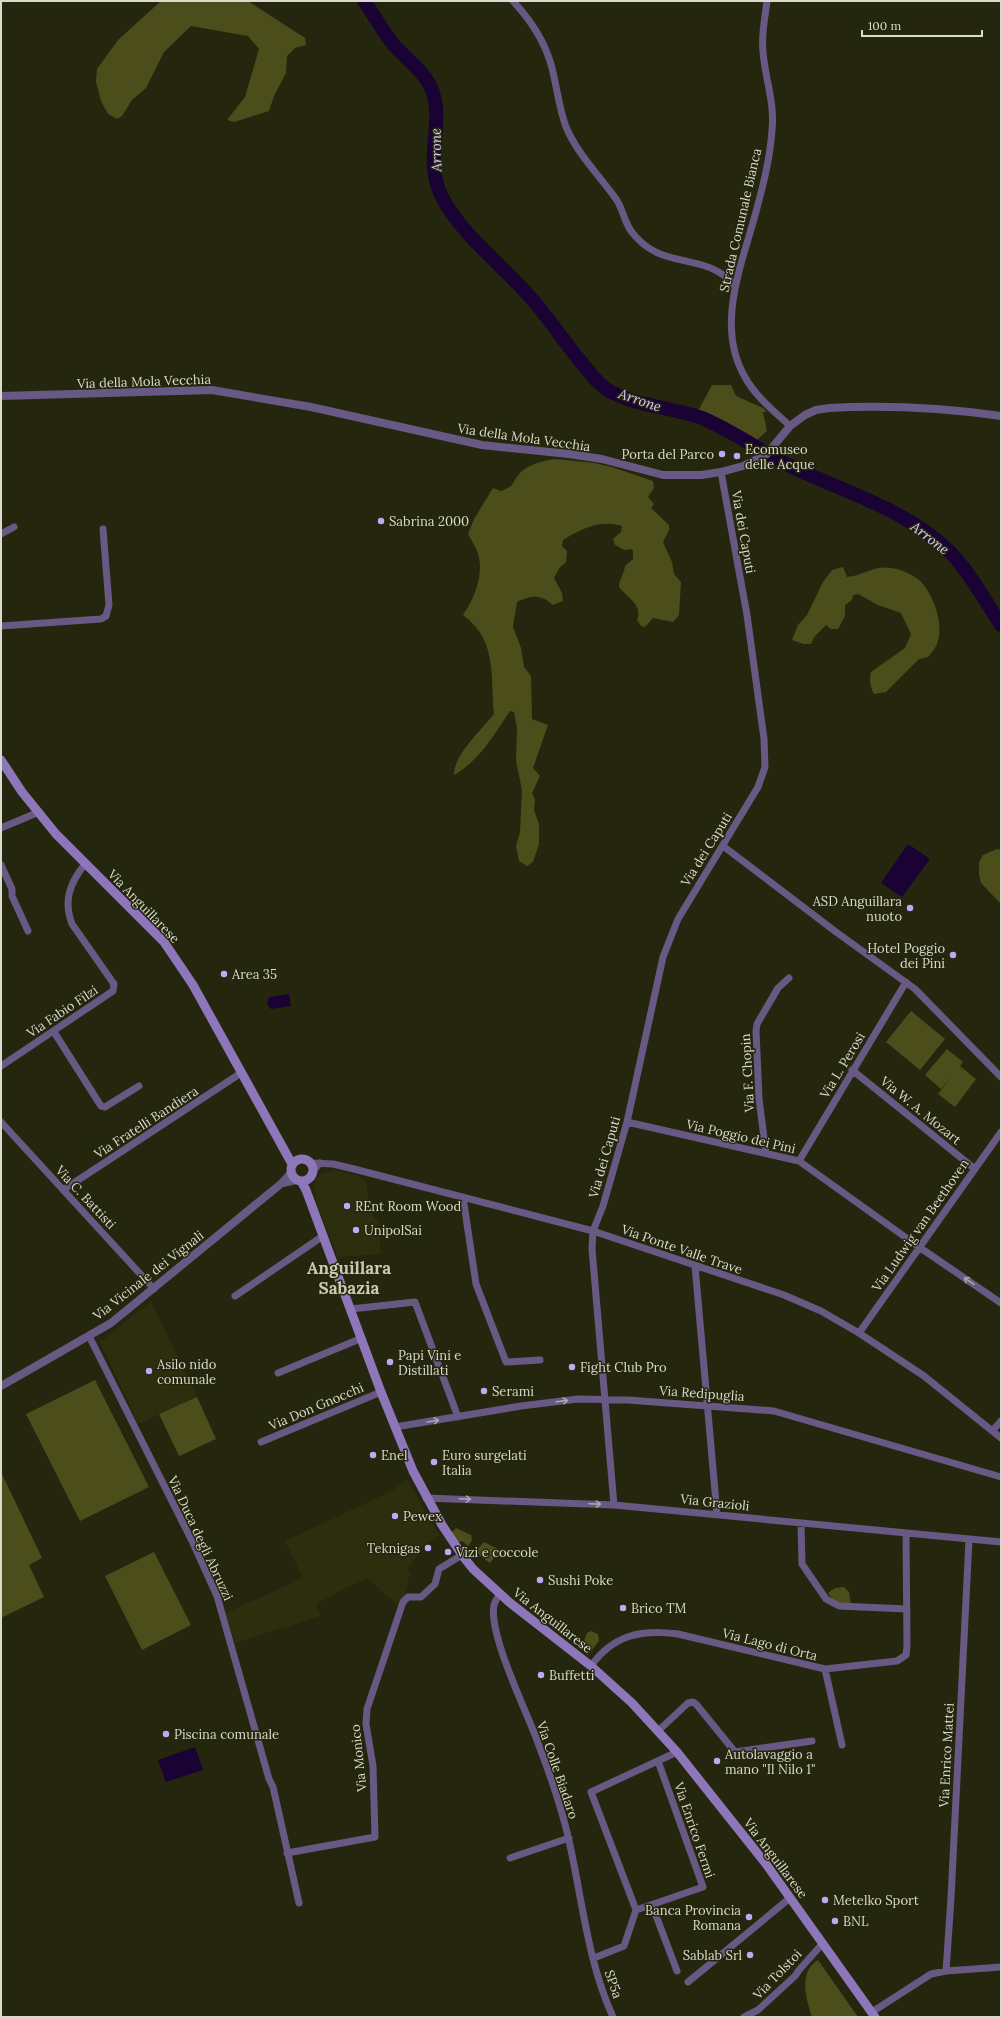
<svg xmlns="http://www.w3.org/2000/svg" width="1002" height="2018" viewBox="0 0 1002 2018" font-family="Lora,serif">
  <rect width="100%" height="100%" fill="#25260e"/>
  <path fill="#2c2e0d" d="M334,1170L356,1175L366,1181L370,1213L379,1222L381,1254L338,1257L317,1206L314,1187L316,1179L319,1175Z
    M151,1301L197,1397L138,1424L100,1342Z
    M407,1479L440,1536L423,1546L407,1570L411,1575L408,1578V1584L400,1608L368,1578L346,1588L316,1604L321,1616L235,1643L226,1613L303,1578L285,1541L392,1491Z"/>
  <path fill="#4b4e1a" d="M161,1H248L305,38L306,45L295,48L287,56L286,73L274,96L269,111L234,122L227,120L245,97L259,49L248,36L191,26L164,52L146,88L132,100L122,116L117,119L108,114L101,101L96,82L97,69L118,40Z
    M712,385H731L736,396L763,408L767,412H763L767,431L756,441L697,413Z
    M555,459L594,463L612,467L653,481L654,488L648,497L654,504L651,508L669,525V530L663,542L672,562L674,574L681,582L679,615L673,622L653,618L645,627L641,626L637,620C643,604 627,598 619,587C619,580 624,574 625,566L633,559V551L631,549L624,550L615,545L613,539L621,532L622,526C601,519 580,529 563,540L562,546L567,551L566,562L560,567L554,578L562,593L563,601L553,605C541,594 531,595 517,602L513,627L521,648L524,667L531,676L532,719L548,725L533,768L540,776L532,793L535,800L534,810L539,824V844L533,862L527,866L519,861L516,846L520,832L522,790L516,761L517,728L514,712L510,711C493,736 481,759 454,775C453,756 482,729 494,714C490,676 498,641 463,615C474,599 483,577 479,557C477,549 472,541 468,534L474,519L493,488L501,491C517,484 510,485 519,474C528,464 543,461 555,459Z
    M843,567L847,577C862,576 875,565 891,568C901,569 917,576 923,584C935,599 944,626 937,644C935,649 931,653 928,657L919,659L886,692L874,694C870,686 869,681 871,672L905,648L911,634L901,613L878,605L858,594L853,595L852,600L845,605V616L838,629H831L826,625L814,637L811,644H804L792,640L798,625L807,615L823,582L832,570Z
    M997,849L1001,850V904L981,883L979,874V862L983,855Z
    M911,1011L945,1039L920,1070L886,1042Z
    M947,1049L963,1062L960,1066L976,1079L955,1107L938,1094L953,1075L941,1089L925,1075Z
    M95,1380L149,1487L80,1521L26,1414Z
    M197,1397L216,1439L179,1456L159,1414Z
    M1,1472L42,1558L29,1565L44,1597L1,1618Z
    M456,1528L471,1535L472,1540L468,1546L462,1541L458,1543L451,1533Z
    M484,1542L500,1550L490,1563L475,1552Z
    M154,1552L191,1625L142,1650L105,1576Z
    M844,1587L849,1592L851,1604C841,1604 833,1603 828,1593L835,1588Z
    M591,1631L598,1634L599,1641L588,1655L581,1649L587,1633Z
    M818,1960L858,2017H812C806,1999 798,1972 818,1960Z"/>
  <path fill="#1a0234" d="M908,844L930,859L902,897L881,883Z
    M289,994L291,1006L271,1009L267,1004L269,997Z
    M195,1747L203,1770L166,1782L158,1760Z"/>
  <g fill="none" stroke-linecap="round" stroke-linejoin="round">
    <path stroke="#1a0234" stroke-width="14" d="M364,1C374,15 382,30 393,44C406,59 427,73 433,93C444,127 423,158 442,197C460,233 504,267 532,299C555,326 575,358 600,384C622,405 673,407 702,418C733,431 760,451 790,466C844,492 907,509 951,553C971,574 985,601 1001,625"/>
    <path stroke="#675983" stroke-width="7" d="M513,1C531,21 545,41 552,68C557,88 559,108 566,127C578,155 599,175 616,199C623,209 624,221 631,231C662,273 704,249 735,286
      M767,1C765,18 761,35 763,52C765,78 775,103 772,130C770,160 762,190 754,219C740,269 716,328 745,377C755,396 774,411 790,426
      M1,534L14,527
      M1,626L101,619L106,616L109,605L103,529
      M1,828L39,812
      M723,846L836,932L915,989L1001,1077
      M1,865L12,889V896L28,931
      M54,1032L101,1106L105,1107L139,1086
      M1,1066L113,991L114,984L72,924C63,900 70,883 85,864
      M852,1070L975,1169
      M1,1122L154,1289
      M627,1122L799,1161L919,1247L1001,1303
      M766,1153L759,1099L756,1031L757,1024L778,988L789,978
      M799,1161L906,982
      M311,1163L333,1164L354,1169L593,1231L784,1295L821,1311L859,1333L924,1376L1001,1438
      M313,1171L320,1163
      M63,1190L241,1073
      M463,1197L476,1284L506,1362L540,1360
      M695,1266L717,1514
      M235,1296L323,1236
      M351,1309L415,1302L458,1417
      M859,1333L1001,1132
      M89,1336L193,1543L217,1596L269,1779L273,1787L299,1903
      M278,1373L362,1338
      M395,1427L521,1406L578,1399L628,1400L774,1411L1001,1477
      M993,1430L1001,1421
      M261,1442L381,1392
      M426,1498L614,1505L1001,1542
      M614,1505L592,1249L593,1231L603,1206L627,1122L663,957L678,919L758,787L765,767L764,739L747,615L721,472
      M801,1523L802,1564L826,1599L839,1606L907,1609
      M500,1594C498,1597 495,1601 494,1605C488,1634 527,1712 538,1743C551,1777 564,1814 571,1850C583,1906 589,1965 613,2017
      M591,1666C613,1635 641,1629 678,1634L825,1669L897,1661L906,1655L907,1646L906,1534
      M825,1669L842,1745
      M658,1731L688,1703L693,1702L696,1704L735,1752L812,1741
      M287,1853L375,1837L373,1766L366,1724L367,1709L403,1602L408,1597H421L435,1584L439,1569L462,1555
      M510,1858L569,1838
      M652,1905L677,1971
      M636,1910L703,1887L658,1761
      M594,1958L624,1946L636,1910L591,1792L677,1752
      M946,1971L951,1898L969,1540
      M688,1982L790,1898
      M872,2012L931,1974L946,1971L1001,1967
      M744,2017L758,2010L795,1976L799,1970L823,1943"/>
    <path stroke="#675983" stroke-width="8" d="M1,396L212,390L311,407L482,445L569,454L602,459L663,475H701L721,472L743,466L767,454L790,426L805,415L816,410L829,408C886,405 944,408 1001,416
      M283,1183L296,1180
      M1,1386L111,1323L282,1183L291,1173"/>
    <path stroke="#8d76b9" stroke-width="9" d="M1,760L22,792L56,834L164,942L193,985L292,1164
      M291 1170a11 11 0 1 1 22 0a11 11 0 1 1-22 0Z
      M301,1181L306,1190L381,1392L413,1471L442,1525L462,1555L473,1569L509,1602L591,1666L632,1703L677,1752L766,1864L875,2017"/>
  </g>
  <defs><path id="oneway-shaft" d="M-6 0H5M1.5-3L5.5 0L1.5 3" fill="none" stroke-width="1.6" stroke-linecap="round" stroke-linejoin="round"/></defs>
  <g stroke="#aba7af">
    <use href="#oneway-shaft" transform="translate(969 1281) rotate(-146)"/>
    <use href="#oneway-shaft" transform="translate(562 1401) rotate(-7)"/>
    <use href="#oneway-shaft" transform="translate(433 1421) rotate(-9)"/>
    <use href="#oneway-shaft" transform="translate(465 1499) rotate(2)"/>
    <use href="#oneway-shaft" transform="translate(595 1504) rotate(2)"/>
  </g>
  <g fill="#c1a8f3" stroke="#25260e" stroke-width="1.5">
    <circle cx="722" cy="454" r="4"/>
    <circle cx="737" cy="456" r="4"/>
    <circle cx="381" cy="521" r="4"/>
    <circle cx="910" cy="908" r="4"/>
    <circle cx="953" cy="955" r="4"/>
    <circle cx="224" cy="974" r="4"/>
    <circle cx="347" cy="1206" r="4"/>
    <circle cx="356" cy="1230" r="4"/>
    <circle cx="390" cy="1362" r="4"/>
    <circle cx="572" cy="1367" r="4"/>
    <circle cx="149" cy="1371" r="4"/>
    <circle cx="484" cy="1391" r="4"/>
    <circle cx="373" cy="1455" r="4"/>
    <circle cx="434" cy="1462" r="4"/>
    <circle cx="395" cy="1516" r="4"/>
    <circle cx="428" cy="1548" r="4"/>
    <circle cx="448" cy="1552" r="4"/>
    <circle cx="540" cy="1580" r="4"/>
    <circle cx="623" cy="1608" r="4"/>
    <circle cx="541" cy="1675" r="4"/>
    <circle cx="166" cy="1734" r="4"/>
    <circle cx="717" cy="1761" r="4"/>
    <circle cx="825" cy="1900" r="4"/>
    <circle cx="749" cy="1917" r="4"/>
    <circle cx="835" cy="1921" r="4"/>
    <circle cx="750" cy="1955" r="4"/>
  </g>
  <g text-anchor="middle" stroke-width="3" stroke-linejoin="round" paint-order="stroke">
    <g font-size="13" fill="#d9dbcc" stroke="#25260e">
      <text transform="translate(740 220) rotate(-77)" y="5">Strada Comunale Bianca</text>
      <text transform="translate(144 381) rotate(-2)" y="5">Via della Mola Vecchia</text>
      <text transform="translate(524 437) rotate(8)" y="5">Via della Mola Vecchia</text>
      <text transform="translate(744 532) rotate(80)" y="5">Via dei Caputi</text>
      <text transform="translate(706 849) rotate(-58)" y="5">Via dei Caputi</text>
      <text transform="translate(144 906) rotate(46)" y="5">Via Anguillarese</text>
      <text transform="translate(62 1011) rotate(-34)" y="5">Via Fabio Filzi</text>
      <text transform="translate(842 1065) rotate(-59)" y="5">Via L. Perosi</text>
      <text transform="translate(747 1073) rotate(-93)" y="5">Via F. Chopin</text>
      <text transform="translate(921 1110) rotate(39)" y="5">Via W. A. Mozart</text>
      <text transform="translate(146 1122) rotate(-33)" y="5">Via Fratelli Bandiera</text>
      <text transform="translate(741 1136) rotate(13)" y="5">Via Poggio dei Pini</text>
      <text transform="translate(604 1157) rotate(-74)" y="5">Via dei Caputi</text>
      <text transform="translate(86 1197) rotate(47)" y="5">Via C. Battisti</text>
      <text transform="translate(920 1225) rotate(-55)" y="5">Via Ludwig van Beethoven</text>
      <text transform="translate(682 1249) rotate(19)" y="5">Via Ponte Valle Trave</text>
      <text transform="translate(148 1275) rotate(-38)" y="5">Via Vicinale dei Vignali</text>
      <text transform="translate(702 1393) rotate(4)" y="5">Via Redipuglia</text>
      <text transform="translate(316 1406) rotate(-23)" y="5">Via Don Gnocchi</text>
      <text transform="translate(715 1502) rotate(6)" y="5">Via Grazioli</text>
      <text transform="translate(201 1538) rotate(65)" y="5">Via Duca degli Abruzzi</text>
      <text transform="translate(553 1620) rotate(38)" y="5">Via Anguillarese</text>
      <text transform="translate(770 1644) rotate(14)" y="5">Via Lago di Orta</text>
      <text transform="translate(946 1755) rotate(-87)" y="5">Via Enrico Mattei</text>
      <text transform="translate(358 1758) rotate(-96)" y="5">Via Monico</text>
      <text transform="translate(558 1770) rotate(71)" y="5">Via Colle Biadaro</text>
      <text transform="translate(695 1830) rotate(71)" y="5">Via Enrico Fermi</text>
      <text transform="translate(776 1858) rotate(53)" y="5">Via Anguillarese</text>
      <text transform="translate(777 1974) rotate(-46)" y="5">Via Tolstoi</text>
      <text transform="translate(614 1984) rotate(71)" y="5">SP5a</text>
    </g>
    <g font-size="13" fill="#d9dbcc" stroke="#25260e" text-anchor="start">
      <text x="745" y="454">Ecomuseo<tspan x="745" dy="15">delle Acque</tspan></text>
      <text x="714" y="459" text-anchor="end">Porta del Parco</text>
      <text x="389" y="526">Sabrina 2000</text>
      <text x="902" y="906" text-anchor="end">ASD Anguillara<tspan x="902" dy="15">nuoto</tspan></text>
      <text x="945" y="953" text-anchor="end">Hotel Poggio<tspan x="945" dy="15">dei Pini</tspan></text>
      <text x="232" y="979">Area 35</text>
      <text x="355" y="1211">REnt Room Wood</text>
      <text x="364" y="1235">UnipolSai</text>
      <text x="398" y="1360">Papi Vini e<tspan x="398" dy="15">Distillati</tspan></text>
      <text x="157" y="1369">Asilo nido<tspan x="157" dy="15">comunale</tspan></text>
      <text x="580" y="1372">Fight Club Pro</text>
      <text x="492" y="1396">Serami</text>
      <text x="381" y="1460">Enel</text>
      <text x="442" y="1460">Euro surgelati<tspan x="442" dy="15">Italia</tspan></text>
      <text x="403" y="1521">Pewex</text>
      <text x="420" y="1553" text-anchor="end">Teknigas</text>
      <text x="456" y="1557">Vizi e coccole</text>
      <text x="548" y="1585">Sushi Poke</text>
      <text x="631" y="1613">Brico TM</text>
      <text x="549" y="1680">Buffetti</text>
      <text x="174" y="1739">Piscina comunale</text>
      <text x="725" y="1759">Autolavaggio a<tspan x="725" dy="15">mano "Il Nilo 1"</tspan></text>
      <text x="833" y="1905">Metelko Sport</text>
      <text x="741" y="1915" text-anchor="end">Banca Provincia<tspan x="741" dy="15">Romana</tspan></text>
      <text x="843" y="1926">BNL</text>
      <text x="742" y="1960" text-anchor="end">Sablab Srl</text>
    </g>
    <g font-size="14" font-style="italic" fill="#dacafe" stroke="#25260e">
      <text transform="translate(436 150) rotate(-91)" y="5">Arrone</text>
      <text transform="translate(640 400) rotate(19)" y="5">Arrone</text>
      <text transform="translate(930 538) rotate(38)" y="5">Arrone</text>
    </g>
    <g font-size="17" font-weight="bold" fill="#c8cbad" stroke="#25260e">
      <text x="349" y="1274">Anguillara<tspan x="349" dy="20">Sabazia</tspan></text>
    </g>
  </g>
  <rect width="1002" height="2018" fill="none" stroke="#d9dbcc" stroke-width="4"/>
  <path d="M862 30v6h120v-6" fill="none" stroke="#d9dbcc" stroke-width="2"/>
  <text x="868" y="30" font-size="12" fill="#d9dbcc" stroke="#25260e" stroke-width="3" paint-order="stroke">100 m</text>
</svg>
